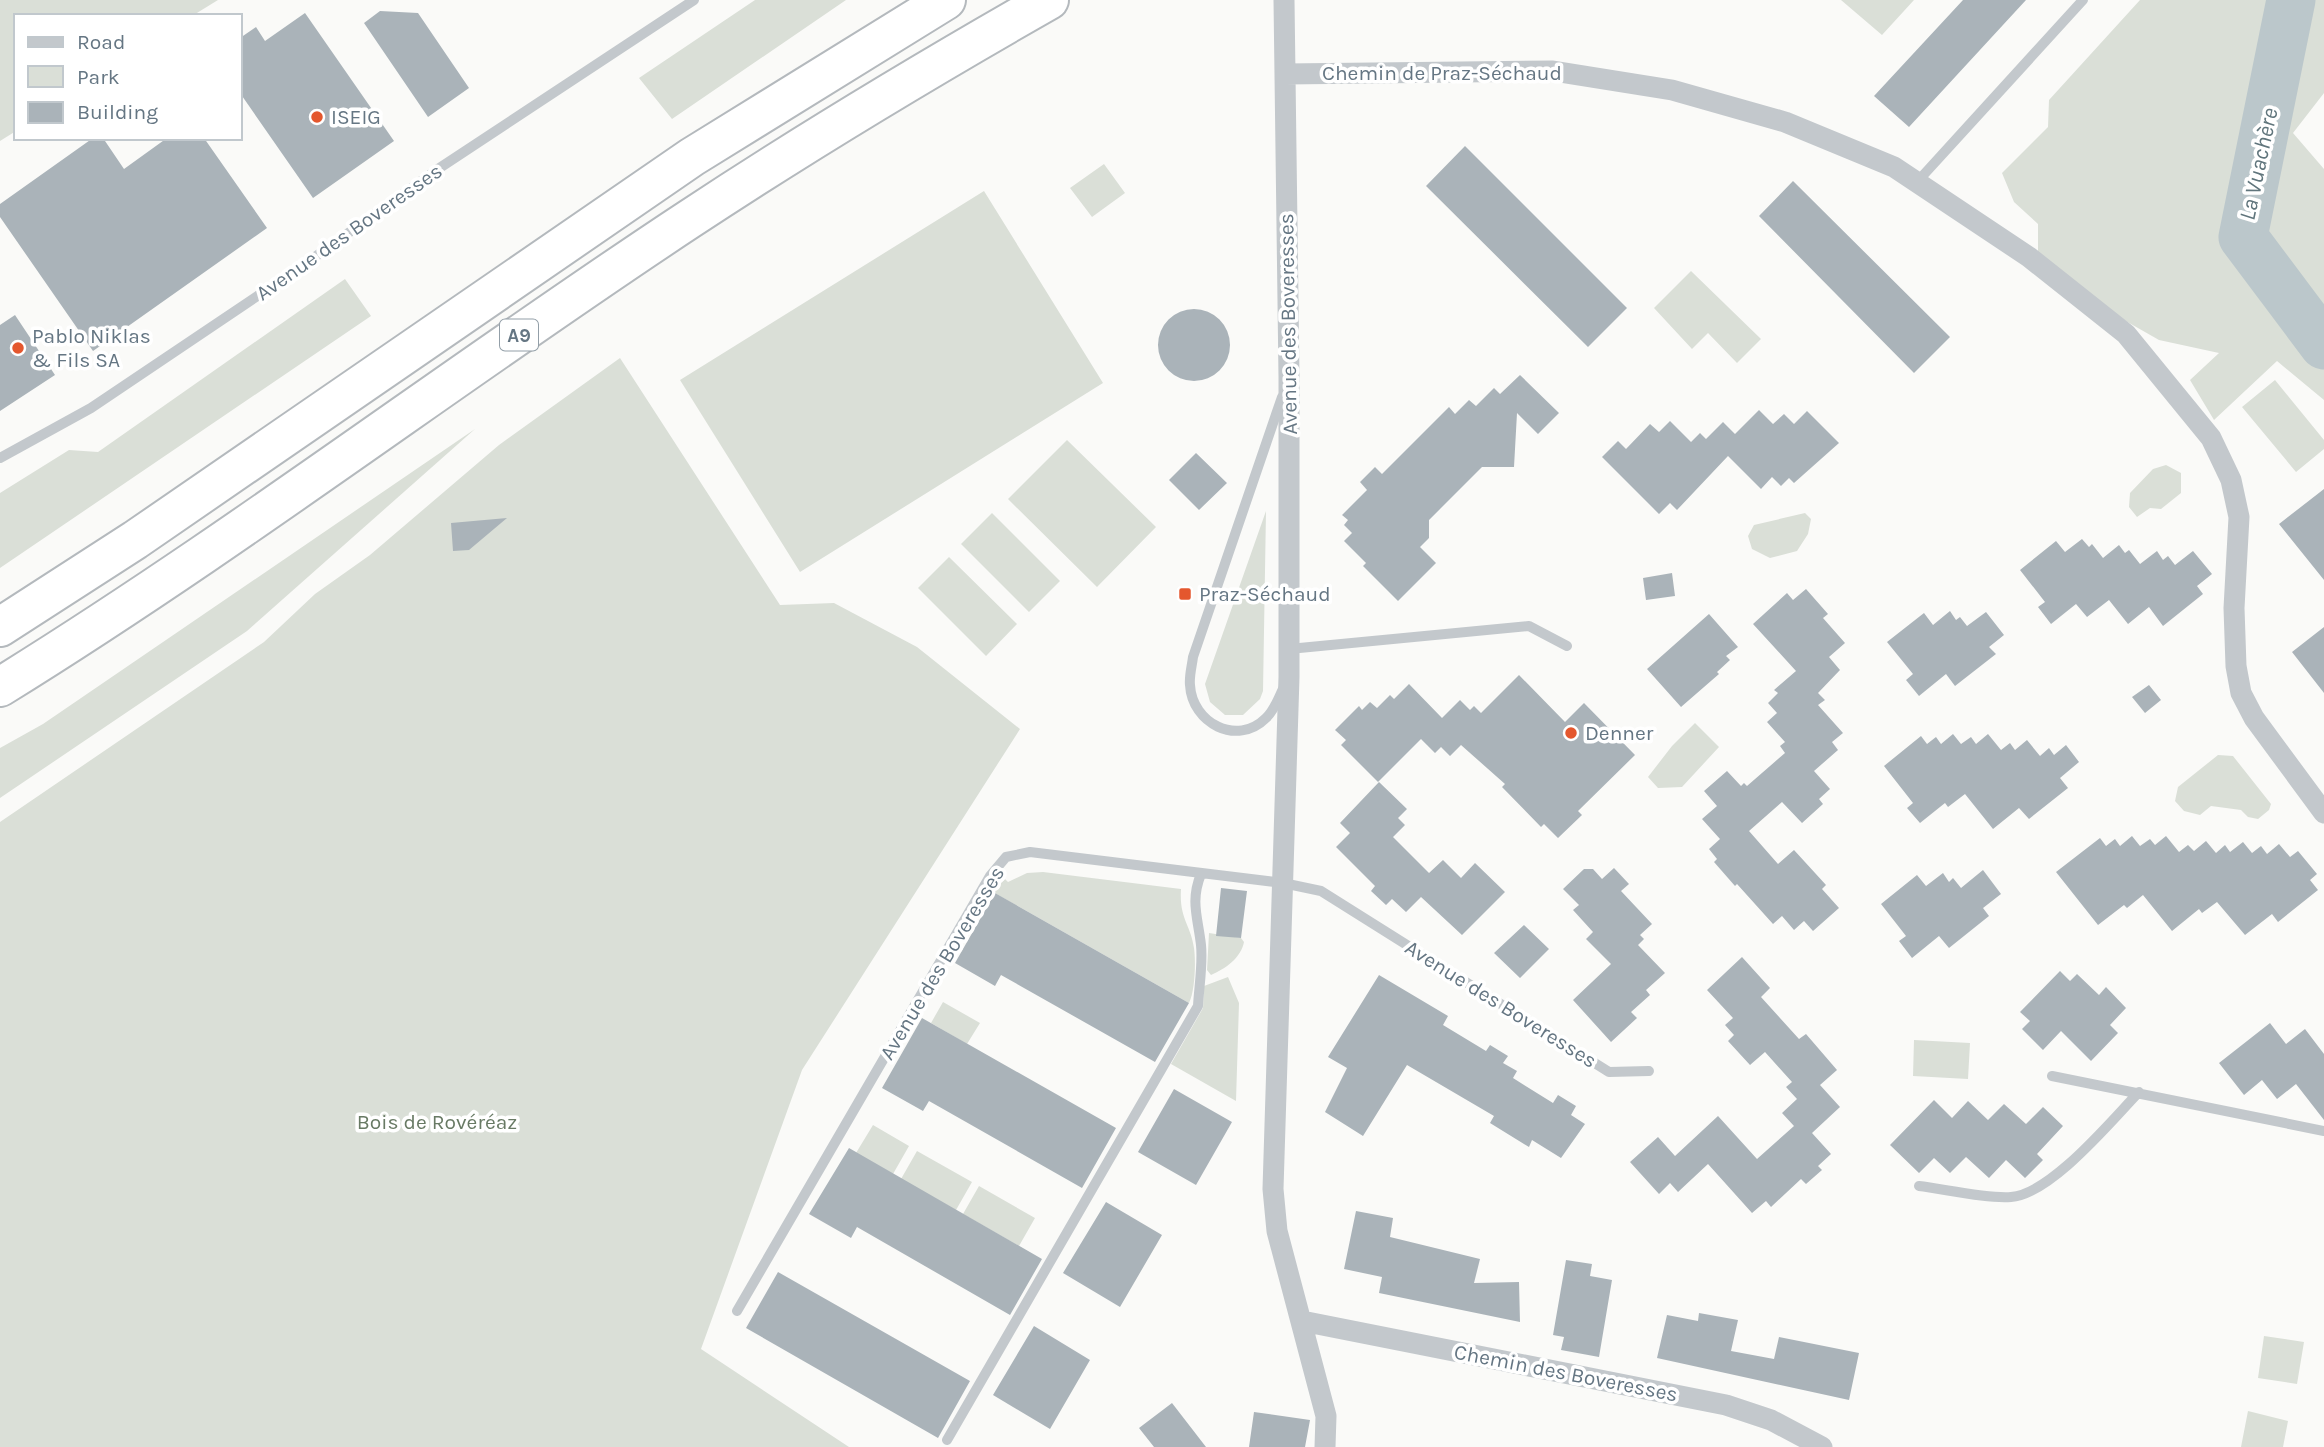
<svg xmlns="http://www.w3.org/2000/svg" width="2324" height="1447" viewBox="0 0 2324 1447" font-family="Karla,sans-serif">
  <rect width="100%" height="100%" fill="#fafaf8"/>
  <path fill="#dadfd7" d="M0,0H218L192,16H16V131L0,141Z
    M755,0H846L672,119L639,78Z
    M1841,0H1914L1882,35Z
    M2140,0H2324V93L2293,133L2324,169V400L2277,361L2214,420L2190,380L2219,353L2159,340L2038,271V224L2014,202L2002,173L2048,127L2049,100Z
    M1104,164L1125,193L1092,217L1070,188Z
    M984,191L1103,383L800,572L680,380Z
    M1691,271L1761,339L1737,363L1708,333L1692,349L1654,308Z
    M345,279L371,316L0,568V493L69,450L98,452Z
    M620,358L780,605L834,603L917,647L1020,729L802,1070L701,1349L849,1447H0V822L264,642L315,594L370,555L499,445Z
    M2275,380L2324,440V449L2296,472L2242,407Z
    M475,429L247,631L0,798V748L43,724Z
    M1067,440L1156,527L1097,587L1008,499Z
    M2166,465L2181,473V493L2161,509L2150,508L2137,517L2129,507L2130,493L2153,469Z
    M1266,511L1263,691L1260,699L1243,715H1225L1210,702L1205,684Z
    M992,513L1060,581L1029,612L961,544Z
    M1805,513L1811,519L1808,534L1797,551L1770,558L1752,549L1748,536L1754,525Z
    M949,557L1017,624L986,656L918,588Z
    M1695,723L1719,747L1682,787L1658,788L1648,777L1672,746Z
    M2218,755L2233,756L2271,804L2269,810L2258,819L2248,817L2241,810L2211,806L2200,815L2184,811L2175,801L2178,787Z
    M1043,872L1181,889C1179,919 1191,925 1194,948C1196,962 1195,991 1189,1003L993,892L1005,879L1008,882L1027,873Z
    M1209,933L1241,938L1244,942C1241,958 1225,969 1211,975L1207,970Z
    M1228,977L1239,1003L1236,1101L1171,1064L1203,1008L1204,986Z
    M943,1002L980,1023L967,1044L931,1023Z
    M1914,1040L1970,1043L1968,1079L1913,1076Z
    M873,1125L909,1146L893,1174L856,1153Z
    M917,1151L972,1182L956,1210L901,1179Z
    M979,1186L1035,1218L1019,1246L963,1214Z
    M2264,1336L2304,1342L2297,1384L2258,1378Z
    M2248,1411L2288,1421L2283,1447H2241Z"/>
  <g fill="none" stroke-linecap="round" stroke-linejoin="round">
    <path stroke="#bbc7cb" stroke-width="49" d="M2291,0L2243,237L2324,345"/>
  </g>
  <path fill="#aab3b9" d="M1963,0H2026L1909,127L1874,96Z
    M380,11L418,13L469,88L428,117L364,23Z
    M305,13L394,141L313,198L240,93V38L256,27L265,41Z
    M93,138H103L124,169L167,138H204L267,228L93,351L0,217V204Z
    M1465,146L1627,308L1588,347L1426,186Z
    M1793,181L1950,337L1914,373L1759,216Z
    M1158 345a36 36 0 1 1 72 0a36 36 0 1 1-72 0Z
    M15,315L55,375L0,411V325Z
    M1520,375L1559,413L1538,434L1517,413L1514,467H1482L1429,520V538L1420,547L1436,563L1398,601L1363,566L1366,563L1344,541L1352,533L1344,525L1348,520L1342,515L1367,490L1360,482L1375,467L1382,474L1449,407L1455,414L1469,400L1476,406L1494,388L1500,394Z
    M1759,410L1773,424L1784,414L1794,424L1807,411L1839,443L1794,483L1789,478L1781,486L1772,477L1761,489L1728,456L1677,510L1670,503L1659,514L1602,457L1618,441L1626,449L1650,424L1659,432L1670,421L1691,442L1700,433L1706,439L1723,422L1735,434Z
    M1196,453L1227,483L1199,510L1169,480Z
    M2324,489V580L2279,524Z
    M507,518L469,550L453,551L451,523Z
    M2082,539L2089,547L2092,544L2103,558L2119,545L2125,553L2129,550L2140,564L2157,551L2163,560L2168,556L2175,565L2193,551L2212,574L2197,586L2203,594L2163,626L2149,607L2128,624L2109,600L2087,617L2076,604L2051,624L2038,607L2045,602L2020,570L2056,541L2065,552Z
    M1672,573L1675,596L1646,600L1643,578Z
    M1806,589L1828,614L1823,618L1845,643L1829,657L1840,670L1818,693L1825,700L1818,705L1843,733L1832,742L1838,750L1814,771L1830,789L1819,799L1823,804L1802,823L1782,802L1749,831L1778,864L1794,850L1826,885L1822,889L1839,908L1813,931L1804,921L1794,930L1782,916L1773,924L1737,884L1735,886L1714,862L1717,859L1709,849L1720,839L1702,819L1717,806L1704,791L1727,771L1741,786L1744,783L1747,786L1785,753L1780,746L1785,742L1767,722L1777,713L1768,703L1778,693L1774,690L1796,671L1753,624L1787,593L1793,600Z
    M1950,611L1956,620L1960,617L1967,626L1986,612L2004,635L1989,647L1996,654L1955,686L1946,674L1919,696L1906,680L1913,674L1887,642L1924,613L1933,625Z
    M1709,614L1738,647L1726,656L1730,660L1717,672L1719,674L1681,707L1647,669Z
    M2324,627V693L2292,652Z
    M1519,675L1565,722L1584,703L1635,755L1578,811L1582,815L1558,838L1544,824L1541,827L1502,787L1505,784L1461,745L1450,756L1441,747L1435,753L1421,739L1378,782L1341,745L1346,740L1335,730L1359,706L1362,710L1370,702L1377,708L1390,695L1394,699L1409,684L1442,718L1460,700L1470,710L1474,706L1481,713Z
    M2149,685L2161,700L2145,713L2132,697Z
    M1953,734L1961,744L1971,737L1976,744L1988,734L2001,750L2010,743L2015,750L2027,740L2040,756L2049,748L2054,755L2066,745L2079,762L2060,778L2068,788L2029,819L2019,808L1993,829L1965,794L1948,807L1945,803L1920,823L1907,808L1913,803L1884,766L1921,736L1927,744L1936,737L1941,744Z
    M1379,782L1407,809L1398,818L1405,825L1393,837L1429,873L1443,860L1461,878L1475,863L1505,892L1462,935L1421,897L1406,912L1392,899L1386,905L1371,891L1375,886L1336,847L1350,833L1340,823Z
    M2132,836L2140,846L2150,839L2155,845L2166,836L2179,852L2188,845L2194,851L2206,841L2216,853L2225,845L2230,852L2243,842L2252,853L2261,846L2267,854L2279,844L2290,857L2298,851L2317,874L2310,880L2318,890L2278,922L2272,914L2245,935L2217,902L2202,913L2199,909L2172,931L2143,895L2127,908L2124,905L2098,925L2056,872L2100,838L2106,846L2115,839L2120,846Z
    M1614,868L1629,884L1621,891L1652,924L1640,935L1644,939L1638,945L1665,973L1646,990L1650,995L1631,1012L1637,1018L1611,1042L1573,1000L1611,964L1586,939L1593,932L1573,910L1579,905L1563,889L1584,869H1593L1602,879Z
    M1983,870L2001,894L1983,908L1989,916L1949,948L1939,936L1912,958L1899,941L1906,936L1881,904L1917,875L1926,886L1943,873L1949,882L1953,878L1961,888Z
    M1221,888L1247,891L1241,938L1216,936Z
    M995,893L1189,1003L1155,1062L1001,975L995,986L955,963Z
    M1524,925L1549,949L1520,978L1494,953Z
    M1742,957L1770,988L1761,997L1799,1039L1806,1034L1837,1070L1820,1085L1840,1107L1812,1133L1831,1154L1818,1166L1822,1170L1806,1184L1801,1179L1771,1207L1766,1201L1752,1213L1708,1164L1678,1192L1670,1183L1659,1194L1630,1162L1658,1137L1675,1156L1718,1116L1757,1159L1794,1126L1782,1113L1797,1099L1786,1087L1792,1082L1765,1052L1750,1065L1728,1041L1734,1035L1725,1025L1733,1018L1707,990Z
    M2060,971L2070,981L2077,974L2099,995L2106,987L2126,1008L2110,1025L2118,1033L2091,1061L2061,1031L2043,1050L2022,1029L2030,1021L2020,1012Z
    M1379,975L1448,1016L1443,1025L1486,1051L1490,1045L1508,1056L1503,1063L1517,1071L1513,1078L1553,1103L1558,1095L1576,1106L1571,1115L1585,1124L1561,1158L1532,1140L1529,1147L1490,1123L1494,1116L1407,1065L1363,1136L1325,1112L1347,1068L1328,1057Z
    M922,1018L1116,1128L1082,1188L929,1101L923,1111L882,1088Z
    M2270,1023L2286,1044L2305,1029L2324,1054V1120L2296,1084L2277,1099L2262,1080L2244,1095L2219,1063Z
    M1174,1089L1232,1122L1196,1185L1138,1152Z
    M1934,1100L1952,1118L1968,1101L1988,1120L2004,1104L2026,1124L2043,1107L2063,1126L2037,1154L2043,1160L2025,1178L2006,1160L1989,1178L1966,1157L1950,1173L1934,1158L1919,1173L1890,1145Z
    M849,1148L1042,1259L1010,1315L857,1227L851,1238L809,1214Z
    M1106,1202L1162,1235L1120,1307L1063,1273Z
    M1356,1211L1393,1218L1390,1237L1480,1259L1474,1283L1519,1282L1520,1322L1379,1293L1382,1277L1344,1269Z
    M1566,1260L1592,1264L1590,1276L1612,1280L1599,1357L1561,1350L1564,1337L1553,1335Z
    M778,1272L970,1381L938,1438L746,1328Z
    M1699,1313L1738,1320L1731,1351L1774,1359L1779,1337L1859,1353L1849,1400L1657,1358L1667,1315L1698,1321Z
    M1034,1326L1090,1360L1050,1429L993,1395Z
    M1172,1403L1206,1447H1154L1139,1428Z
    M1254,1412L1310,1420L1305,1447H1249Z"/>
  <g fill="none" stroke-linecap="round" stroke-linejoin="round">
    <g stroke="#b4b9bd" stroke-width="42">
      <path id="motorway" d="M0,627L135,540L692,157L946,0
        M0,687C236,541 457,372 688,220C806,142 926,70 1049,0"/>
    </g>
    <path stroke="#c3c8cc" stroke-width="10" d="M1917,182L2083,0
      M1282,397L1193,657C1192,666 1189,676 1190,685C1192,723 1237,747 1266,718C1274,711 1278,699 1283,689
      M0,458L91,408L305,264L438,169L694,0
      M1289,649L1529,626L1567,646
      M2052,1076L2324,1131
      M1919,1186C1944,1189 1987,1199 2011,1197C2051,1194 2111,1121 2139,1092
      M737,1311L990,876L1006,857L1030,852L1283,883L1321,891L1609,1072L1649,1071
      M947,1440L1198,1006C1199,987 1203,964 1201,945C1198,918 1190,901 1201,874"/>
    <path stroke="#c3c8cc" stroke-width="21" d="M1284,0L1289,377V677L1273,1189L1277,1231L1326,1416L1325,1447
      M1285,74L1553,71L1672,90L1785,122L1894,167L2029,257L2126,334L2211,438L2231,480L2239,517L2234,608L2236,666L2241,693L2254,718L2324,813
      M1302,1321L1726,1405L1771,1420L1822,1447"/>
    <use href="#motorway" stroke="#fff" stroke-width="38"/>
  </g>
  <g fill="#e4572e" stroke="#fff" stroke-width="2.5">
    <circle cx="317" cy="117" r="7"/>
    <circle cx="18" cy="348" r="7"/>
    <rect x="1178" y="587" width="14" height="14" rx="3.5"/>
    <circle cx="1571" cy="733" r="7"/>
  </g>
  <g text-anchor="middle" stroke-width="7" stroke-linejoin="round" paint-order="stroke">
    <rect fill="#fff" stroke="#939fa8" stroke-width="2" x="500" y="319.5" width="38" height="31" rx="5"/>
    <g font-size="19" font-weight="bold" fill="#657683">
      <text x="519" y="342">A9</text>
    </g>
    <g font-size="21" fill="#657683" stroke="#fff">
      <text x="1442" y="80">Chemin de Praz-Séchaud</text>
      <text transform="translate(349 232) rotate(-35)" y="7">Avenue des Boveresses</text>
      <text transform="translate(1288 324) rotate(-91)" y="7">Avenue des Boveresses</text>
      <text transform="translate(942 963) rotate(-59)" y="7">Avenue des Boveresses</text>
      <text transform="translate(1501 1004) rotate(32)" y="7">Avenue des Boveresses</text>
      <text transform="translate(1566 1373) rotate(11)" y="7">Chemin des Boveresses</text>
    </g>
    <g font-size="21" fill="#657683" stroke="#fff" text-anchor="start">
      <text x="331" y="124">ISEIG</text>
      <text x="32" y="343">Pablo Niklas<tspan x="32" dy="24">&amp; Fils SA</tspan></text>
      <text x="1199" y="601">Praz-Séchaud</text>
      <text x="1585" y="740">Denner</text>
    </g>
    <g font-size="21" fill="#687a64" stroke="#fff">
      <text x="437" y="1129">Bois de Rovéréaz</text>
    </g>
    <g font-size="23" font-style="italic" fill="#60757c" stroke="#fff">
      <text transform="translate(2258 164) rotate(-78)" y="8">La Vuachère</text>
    </g>
  </g>
  <rect x="14" y="14" width="228" height="126" fill="#ffffff" stroke="#c1c8cd" stroke-width="2"/>
  <rect x="28" y="37" width="35" height="10" fill="#c3c8cc" stroke="#c1c8cd" stroke-width="2"/>
  <text x="77" y="49" font-size="21" fill="#657683">Road</text>
  <rect x="28" y="66" width="35" height="21" fill="#dadfd7" stroke="#c1c8cd" stroke-width="2"/>
  <text x="77" y="84" font-size="21" fill="#657683">Park</text>
  <rect x="28" y="102" width="35" height="21" fill="#aab3b9" stroke="#c1c8cd" stroke-width="2"/>
  <text x="77" y="119" font-size="21" fill="#657683">Building</text>
</svg>
